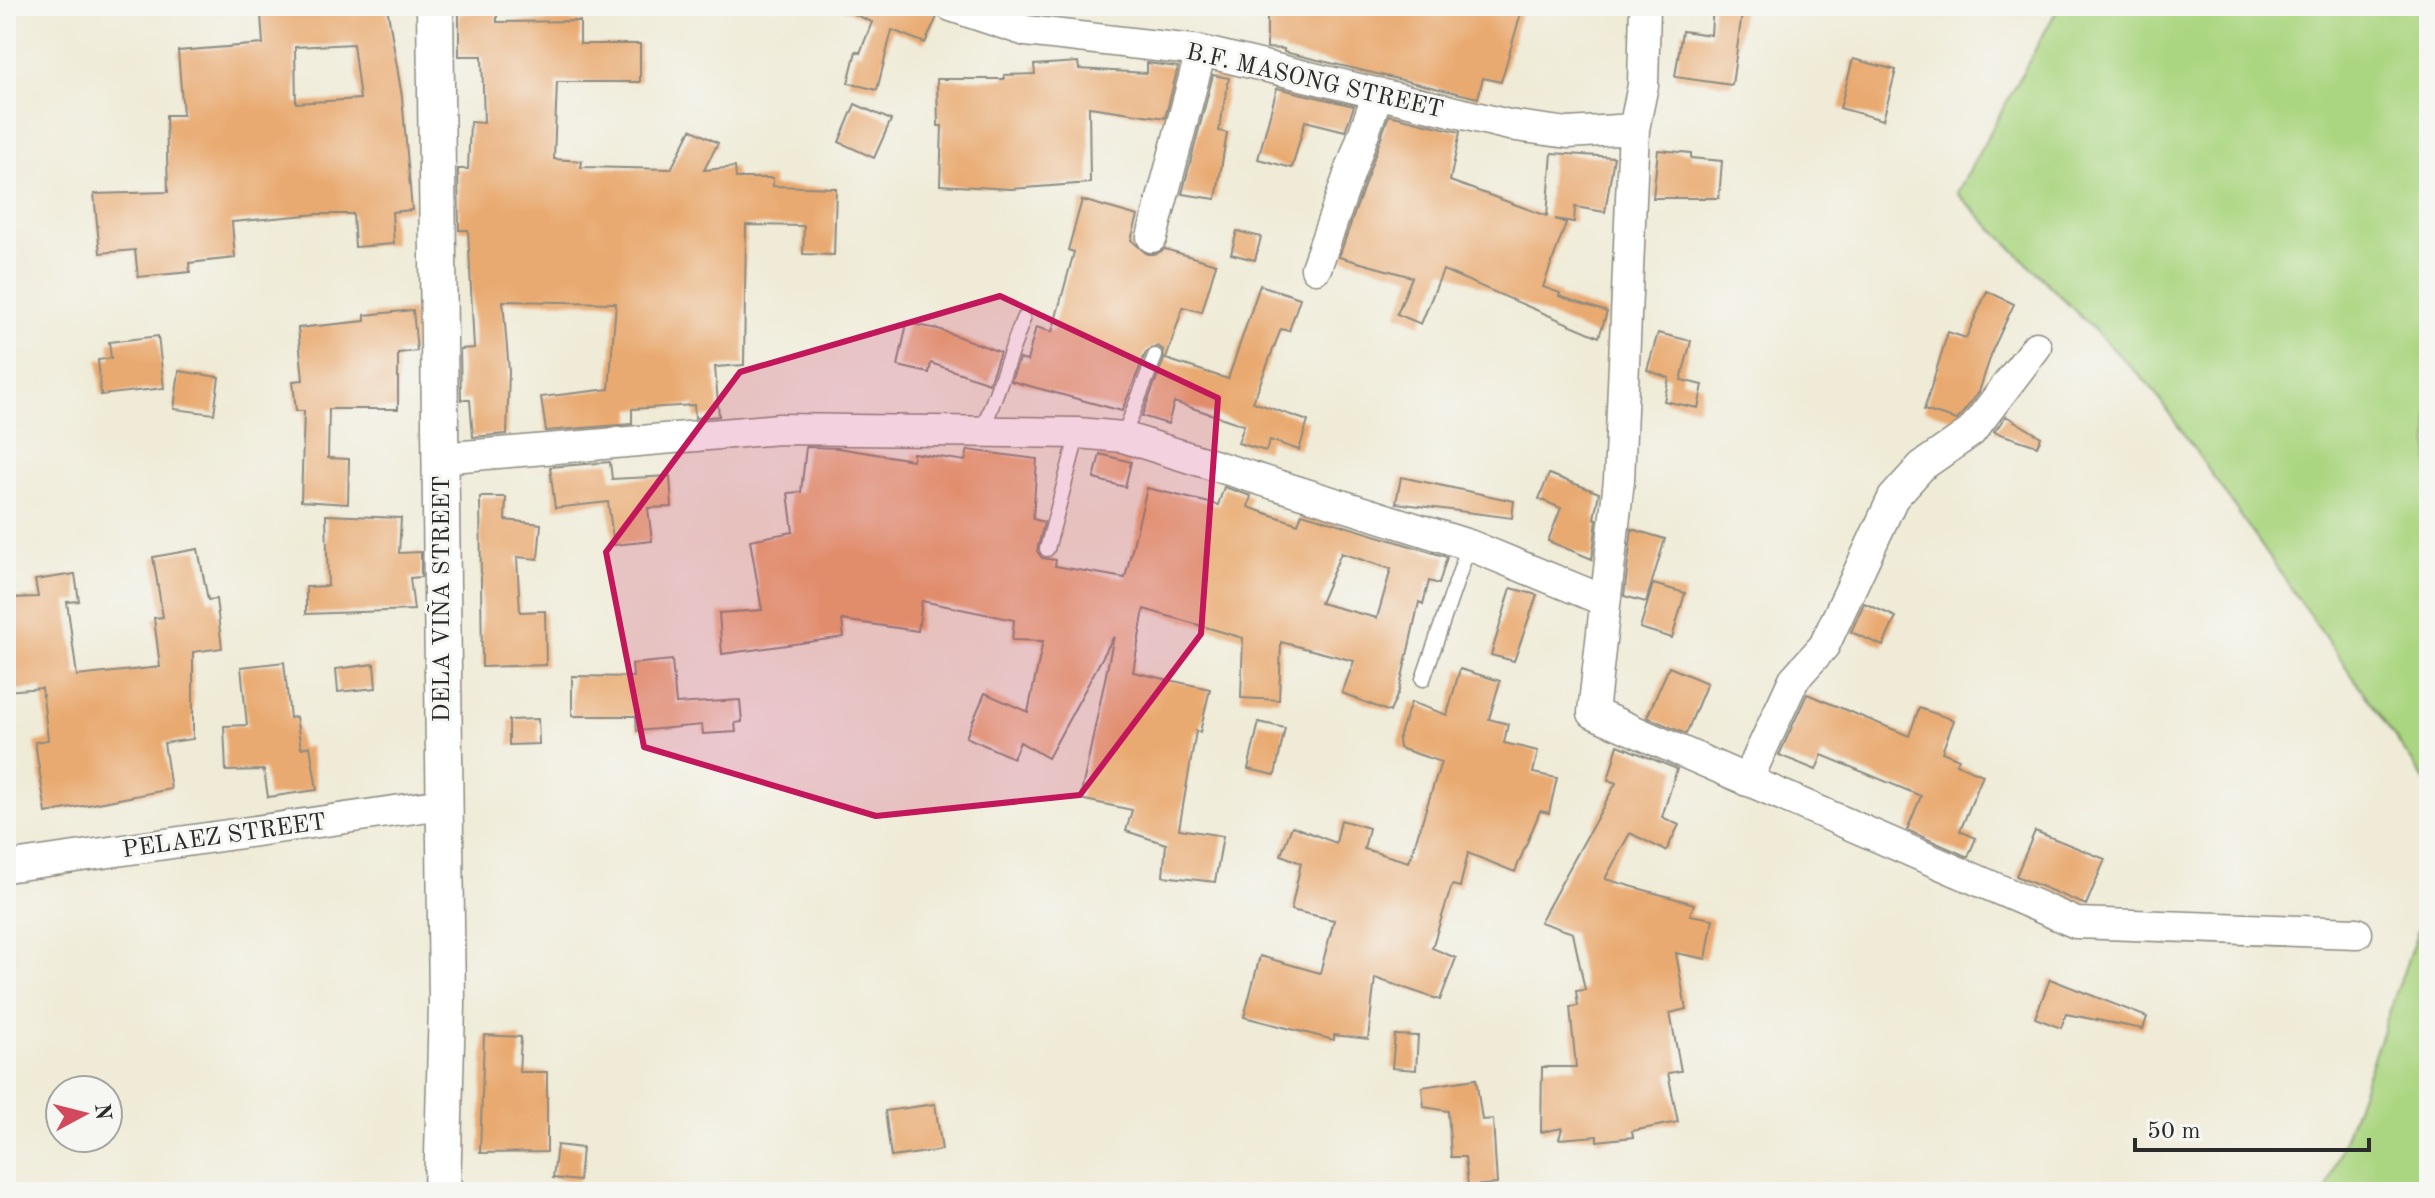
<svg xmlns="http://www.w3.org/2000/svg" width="2435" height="1198" viewBox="0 0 2435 1198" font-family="'Old Standard TT',serif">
  <rect width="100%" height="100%" fill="#f6f6f2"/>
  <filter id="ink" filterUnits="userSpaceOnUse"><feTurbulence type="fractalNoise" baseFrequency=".0125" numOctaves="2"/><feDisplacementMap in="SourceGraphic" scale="16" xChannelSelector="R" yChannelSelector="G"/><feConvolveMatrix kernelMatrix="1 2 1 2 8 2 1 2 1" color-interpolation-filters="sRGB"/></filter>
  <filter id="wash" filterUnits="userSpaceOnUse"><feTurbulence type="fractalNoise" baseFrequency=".006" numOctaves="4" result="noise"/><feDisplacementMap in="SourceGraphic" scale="32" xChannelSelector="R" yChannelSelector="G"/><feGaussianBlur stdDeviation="1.8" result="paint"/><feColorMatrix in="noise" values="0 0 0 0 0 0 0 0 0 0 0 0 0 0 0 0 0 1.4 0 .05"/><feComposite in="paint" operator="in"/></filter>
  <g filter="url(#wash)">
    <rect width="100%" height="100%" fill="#efebd7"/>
    <path fill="#abd681" stroke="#6b8056" stroke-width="2" d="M2059,6H2429V786L2150,386L1957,193Z
      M2429,899V1192H2326Z"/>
    <g id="blocks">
      <path fill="#e9aa71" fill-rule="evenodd" d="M287,6H387L402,97L412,210L392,212L394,244L355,247L353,214H318L232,222L235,258L189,263L190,272L138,277L135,250L100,253L94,194L168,192L166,115H183L178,51L263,44L261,15L287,13ZM353,44L360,99L296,103L295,47Z
        M836,6H933L937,17L925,43L892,30L877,90L848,83L856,51L860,53L872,22Z
        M1267,6H1523L1501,82L1483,78L1478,98L1284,52V49L1267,48Z
        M1713,6H1743L1732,85L1675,77L1682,31L1711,35Z
        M497,12V22L580,21V44H640V82H557L554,159L582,161L581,167L671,169L691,129L718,143L704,170L735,167L736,178H773V186L836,188L834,255L803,254L804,226L746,225L744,365L715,367L719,416L695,418L694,405L632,409V424L546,431L541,397L609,389L616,303L503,301L509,371L507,434L473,437L470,400H461L460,349L474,348L468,230H459L458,169H468L470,122L484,123L482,56H459V13Z
        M1853,59L1896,70L1883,120L1840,108Z
        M1078,62L1079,69L1147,73V63L1178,67L1165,118L1089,107L1090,183L1011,189L940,185L942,126H938L937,79H1004V75L1035,74L1034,65Z
        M1213,75L1229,78L1219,131L1227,133L1216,199L1182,194Z
        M1277,88L1354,106L1345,131L1305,121L1292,168L1258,159Z
        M855,104L891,120L874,158L839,142Z
        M1389,115L1460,132L1450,181L1547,216L1552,153L1614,157L1605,212L1575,207L1574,222L1555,219L1566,223L1543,287L1560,293L1559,296L1607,312L1599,337L1443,270L1421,324L1397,314L1412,277L1339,257Z
        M1658,150L1691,153V158L1722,161L1719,198H1653Z
        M1082,200L1138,216L1131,240L1147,254H1156L1165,249L1216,264L1202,312L1183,307L1166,359L1228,379L1260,285L1300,298L1289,331L1281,329L1253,402L1308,421L1299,450L1270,440L1266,451L1238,443L1244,425L1174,402L1168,424L1142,416L1164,359L1163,350L1158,346L1146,352L1122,411L1011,381L1019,359L1027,361L1036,327L1052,332L1074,252L1068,250Z
        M1237,231L1261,237L1255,260L1231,254Z
        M1987,291L2014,304L1993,349L1979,392L1957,420L1924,410L1948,332L1966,338Z
        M413,310L417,351L398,353V409H329L328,458L349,459L348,504L301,501L304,411H296L293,381L303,380L298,328L365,321V315Z
        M907,323L938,329L1000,352L989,383L931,363L929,373L898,366Z
        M1658,333L1691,341L1681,380L1703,385L1698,408L1664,401L1669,378L1647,370Z
        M158,336L164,388L101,395L98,360L111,358L109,342Z
        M179,371L219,377L214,414L174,409Z
        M2006,416L2041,437L2037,446L1994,432Z
        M806,447L838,448L913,460V453L965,461L968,450L1037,459L1033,519L1044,522L1037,551L1042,558L1056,560L1055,566L1125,578L1147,488L1218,505L1224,487L1251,496L1248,507L1298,524L1302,513L1447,557L1439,584L1429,581L1423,604L1419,602L1399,691L1390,712L1342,693L1354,661L1281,642L1279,700L1241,698L1243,638L1144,609L1133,672L1210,689L1200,732L1196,731L1179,829L1223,836L1215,882L1163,876L1166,844L1126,831L1132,810L1080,799L1114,636L1048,758L1020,742L1013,758L966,737L985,693L1028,712L1043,641L1012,640L1014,620L922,601L918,631L842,620L844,637L722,654L719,613L762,610L750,540L793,532L788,493L801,492ZM1341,553L1391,569L1377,618L1320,603Z
        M1100,454L1131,462L1125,487L1094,479Z
        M610,462L612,479L670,476L672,507L648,508L652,541L614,545L608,502L555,508L550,467Z
        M1549,474L1599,493L1594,518L1597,519L1592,559L1548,541L1561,508L1539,499Z
        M1401,477L1514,501L1512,518L1396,503Z
        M480,497H506L505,520L541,524L538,559L517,557L520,612L545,611L546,665L482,667Z
        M326,515L401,518L399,553L421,552V577L410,578L414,610L306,614V587L328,586Z
        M1632,529L1665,539L1646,602L1624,596Z
        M198,549L208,600L216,599L222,648L193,652V739L164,743L171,789L46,813L35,742L48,740L42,688L6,691V641H12L9,598L38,597L35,580L75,574L79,601L67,602L77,676L160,667L154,618L163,617L153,557Z
        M1653,584L1685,593L1672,638L1640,628Z
        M1511,588L1537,595L1514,661L1491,655Z
        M1864,603L1896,617L1883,646L1851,632Z
        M672,660L676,704L740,700L742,722L735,723L736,732L703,734L702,725L637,731L636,716H572V676L633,677L632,664Z
        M284,662L290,718L296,717L301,748L310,746L317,790L268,797L264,770L226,771L224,726L247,725L241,667Z
        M374,664L376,688L338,692L336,669Z
        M1669,667L1707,683L1686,734L1647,717Z
        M1460,669L1500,681L1489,719L1508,724L1504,743L1538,751L1533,773L1557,778L1549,813L1540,811L1515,872L1468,853L1460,887L1452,885L1432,948L1456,958L1440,1000L1375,978L1368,1039L1334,1035V1040L1244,1017L1260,956L1320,973L1334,920L1291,910L1301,863L1281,855L1292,826L1336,843L1341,820L1369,828L1364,849L1409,862L1441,762L1399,748L1398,740L1411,702L1447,715Z
        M1807,694L1909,736L1919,708L1954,720L1942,752L1959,759L1956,764L1983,775L1960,831L1976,838L1968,857L1907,830L1921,796L1822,755L1816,770L1779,755Z
        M538,719L539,744L509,745V720Z
        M1259,722L1285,728L1275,775L1248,769Z
        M1618,745L1677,769L1662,817L1679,825L1666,851L1630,833L1605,879L1694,904L1690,915L1713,919L1706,959L1676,953L1686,1009L1670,1013L1681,1071L1668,1073L1678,1122L1632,1131L1633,1137L1597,1141V1136L1559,1139L1562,1128L1541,1132L1542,1067H1576L1570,1007L1578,1006L1576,991L1585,990L1573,933L1540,922L1616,783L1608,780Z
        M2035,831L2105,859L2086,905L2016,876Z
        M2050,979L2147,1017L2143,1029L2066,1014L2061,1028L2035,1018Z
        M484,1035L521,1037L519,1072H547V1152L480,1153Z
        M1395,1035L1418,1036L1416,1070L1392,1068Z
        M1476,1079L1482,1120L1493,1119L1497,1184L1468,1186L1465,1157H1451L1448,1111L1424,1107L1422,1087Z
        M935,1104L942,1150L891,1157L885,1111Z
        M557,1145L582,1148L579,1181L553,1178Z"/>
    </g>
  </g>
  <g filter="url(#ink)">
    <use href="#blocks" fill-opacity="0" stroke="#8d8b81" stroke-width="2"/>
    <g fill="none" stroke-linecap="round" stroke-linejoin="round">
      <g stroke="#8d8b81" stroke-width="17">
        <path id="service" d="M982,432L1023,319
          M1123,437L1155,356
          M1047,549L1078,433
          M1423,679L1469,545"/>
      </g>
      <g stroke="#8d8b81" stroke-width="33">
        <path id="minor" d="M951,6L1026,31L1201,51L1509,125L1568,133L1634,129
          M1645,6L1643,85L1634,129L1619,480L1593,713L2076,923L2357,933
          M1152,237L1201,51
          M1316,268L1378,93
          M440,458L779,429L1078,433L1123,437L1469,545L1603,600
          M1747,781L1794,679L1824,646L1893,498L1922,466L1971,432L2036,347
          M6,867L443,804"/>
      </g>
      <g stroke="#8d8b81" stroke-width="39">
        <path id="tertiary" d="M435,6L447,1005L442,1192"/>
      </g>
      <use href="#service" stroke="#fff" stroke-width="14"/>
      <use href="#minor" stroke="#fff" stroke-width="30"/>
      <use href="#tertiary" stroke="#fff" stroke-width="36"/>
    </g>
  </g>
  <path fill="#c2185b" fill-opacity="0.2" stroke="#c2185b" stroke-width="6" stroke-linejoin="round" d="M1000,296L1218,398L1201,634L1080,795L876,816L644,747L606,552L740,372Z"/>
  <g text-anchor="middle" stroke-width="6" stroke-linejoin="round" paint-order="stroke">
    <g font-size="24" fill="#2b2b2b" stroke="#f6f6f2">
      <text transform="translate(1315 80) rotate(13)" y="8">B.F. MASONG STREET</text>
      <text transform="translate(441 599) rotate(-90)" y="8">DELA VIÑA STREET</text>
      <text transform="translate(224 835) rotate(-8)" y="8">PELAEZ STREET</text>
    </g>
  </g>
  <rect width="2435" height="1198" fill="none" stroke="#f6f6f2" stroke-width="32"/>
  <g transform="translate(84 1114) rotate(83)"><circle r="38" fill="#f6f6f2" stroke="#a5a5a2" stroke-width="2"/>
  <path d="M0-6L14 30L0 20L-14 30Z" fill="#d1495b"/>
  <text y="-12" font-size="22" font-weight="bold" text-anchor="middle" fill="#2b2b2b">N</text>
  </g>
  <path d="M2135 1138v12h234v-12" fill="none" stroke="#2b2b2b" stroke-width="4"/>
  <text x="2147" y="1138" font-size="24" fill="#2b2b2b" stroke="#f6f6f2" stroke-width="6" paint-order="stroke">50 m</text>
</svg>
